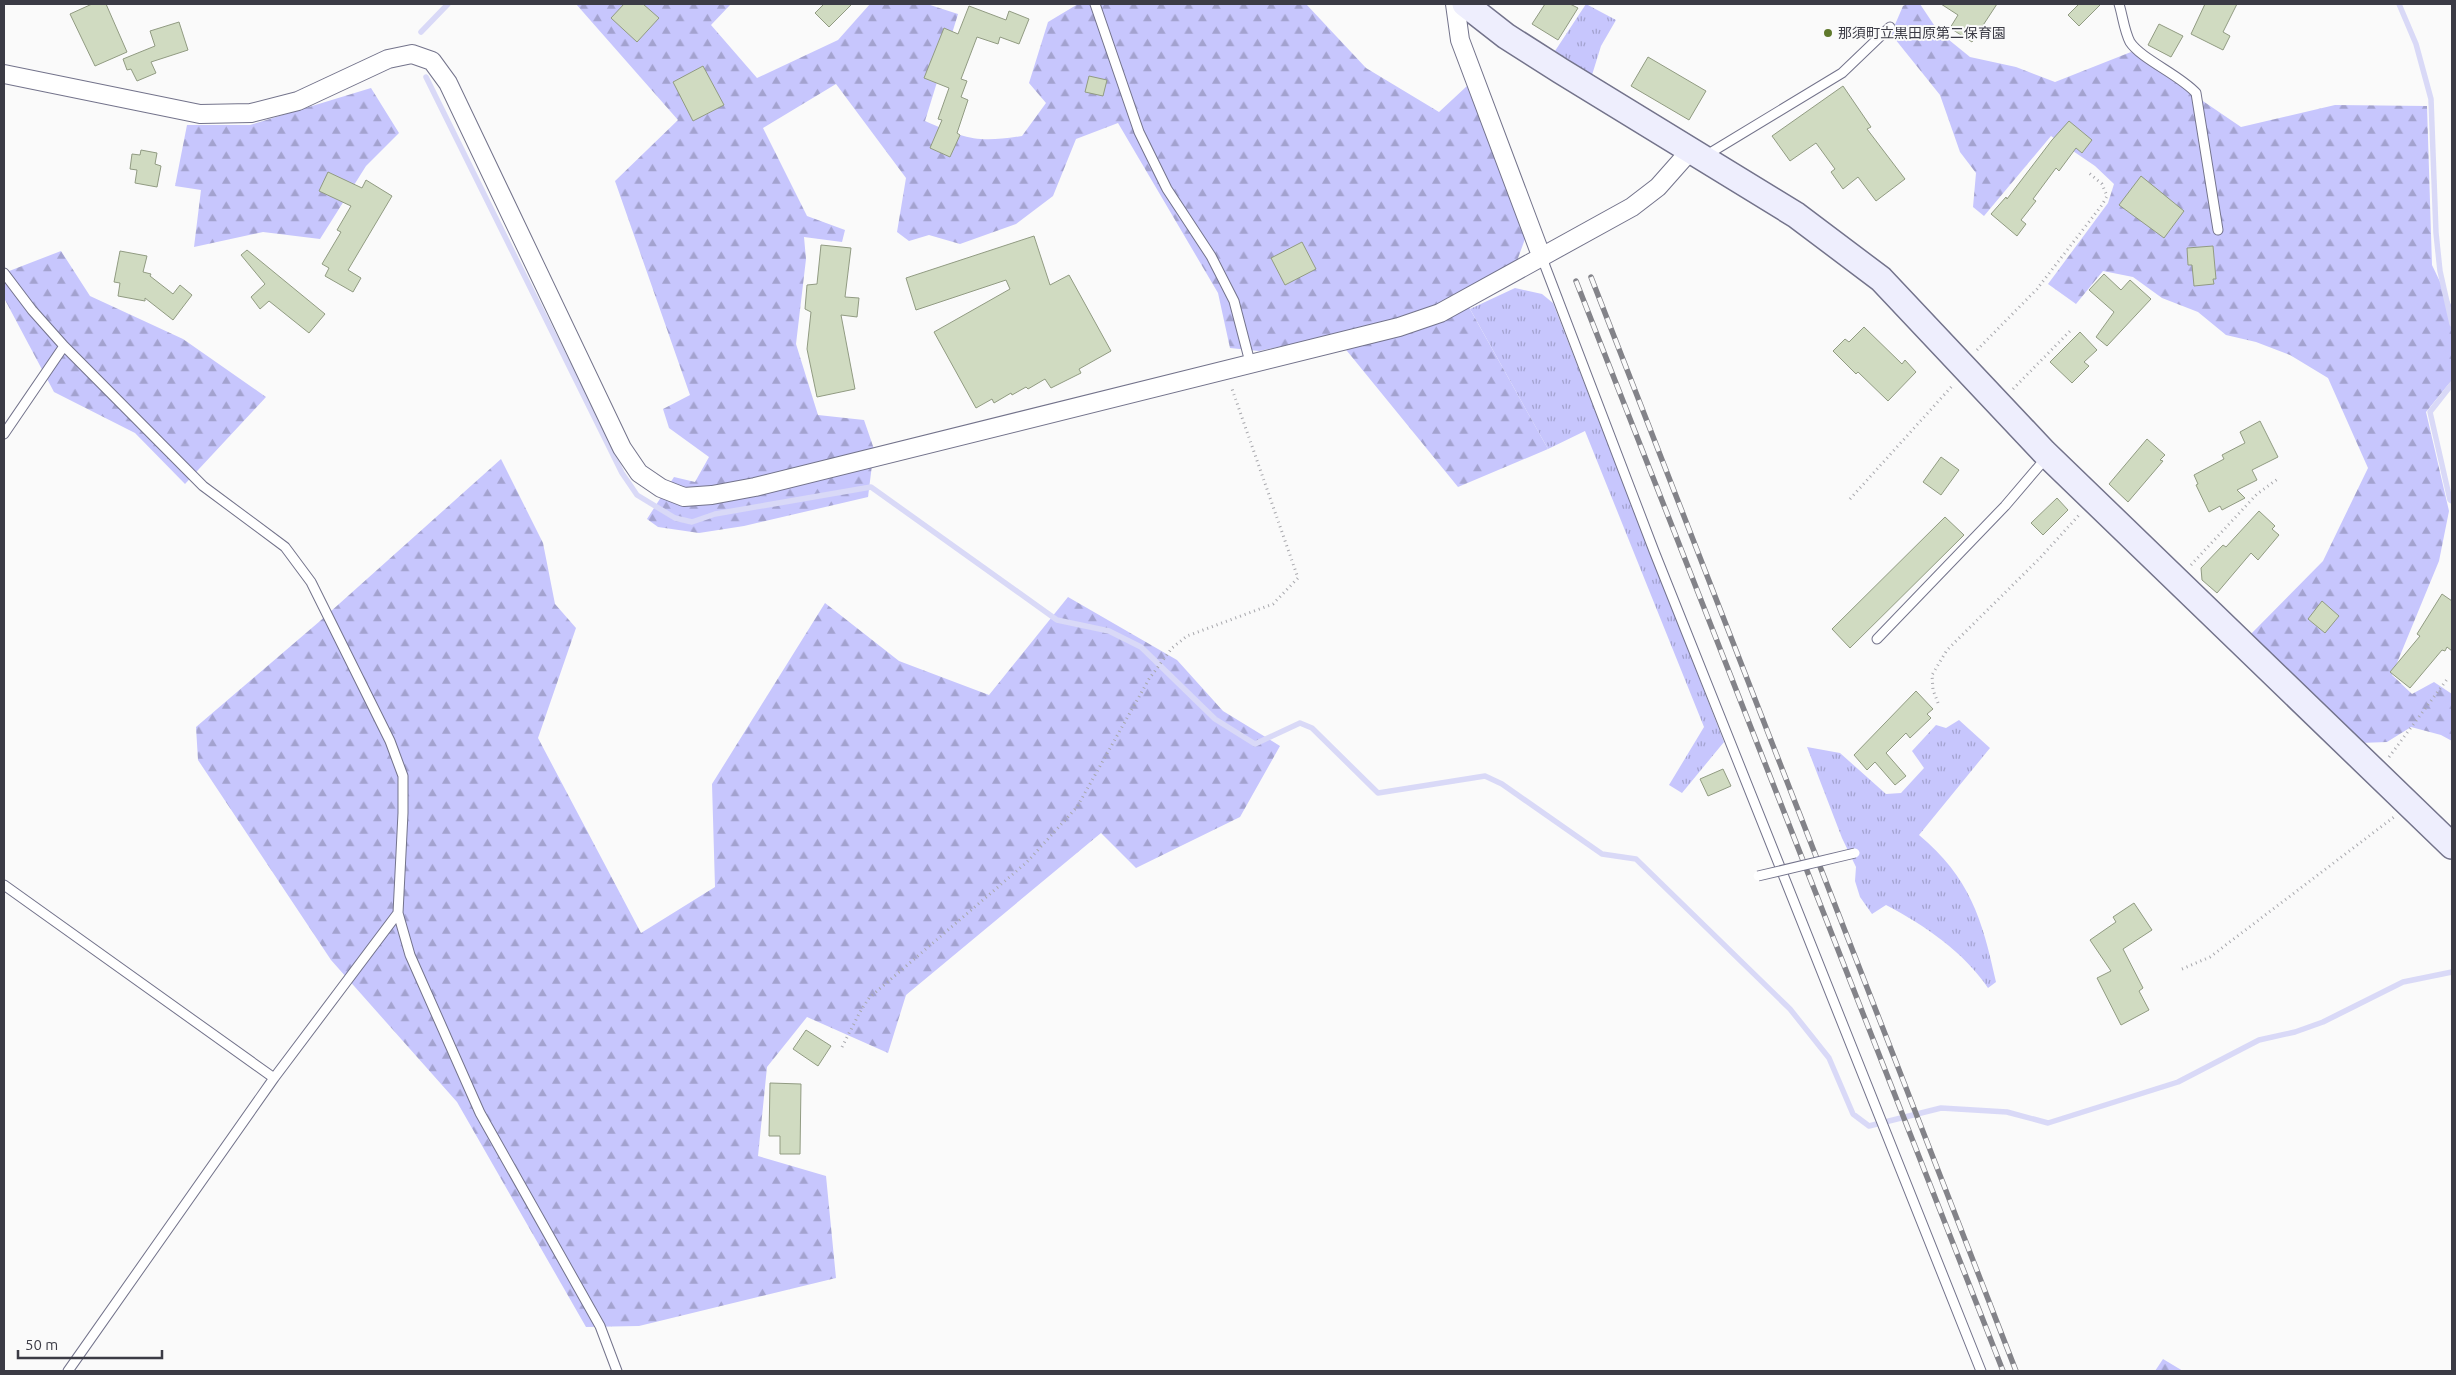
<svg xmlns="http://www.w3.org/2000/svg" width="2456" height="1375" viewBox="0 0 2456 1375" font-family="Ubuntu,'Noto Sans JP',sans-serif">
  <defs>
    <pattern id="grass-tufts" width="24" height="20" patternUnits="userSpaceOnUse" patternTransform="scale(1.25)"><rect width="24" height="20" fill="#c7c6fd"/><path d="M3 7l-1-3M5 7V3M7 7l1-3M15 17l-1-3M17 17v-4M19 17l1-3" fill="none" stroke="#a3a2cf"/></pattern>
    <pattern id="forest-firs" width="22" height="20" patternUnits="userSpaceOnUse" patternTransform="scale(1.25)"><rect width="22" height="20" fill="#c7c6fd"/><path d="M5 1l3.5 6h-7zM16 11l3.5 6h-7z" fill="#a3a2cf"/></pattern>
  </defs>
  <rect width="100%" height="100%" fill="#fafafa"/>
  <path fill="url(#grass-tufts)" d="M1586,4L1616,20L1601,46L1592,75L1555,51Z
    M1515,288L1542,294L1553,303L1724,742L1682,793L1669,785L1704,727L1585,431L1548,449L1470,309Z
    M1959,720L1990,748L1919,835C1970,878 1982,918 1996,982L1988,988C1964,952 1924,925 1886,905L1872,914L1860,897L1855,881L1856,867L1842,838L1807,747L1840,753L1886,794L1901,793L1924,768L1912,751L1936,725L1946,728Z"/>
  <path fill="url(#forest-firs)" d="M576,4H731L711,25L757,78L838,40L870,4H927L958,14L925,121C965,139 978,143 1022,136L1046,103L1029,83L1048,22L1078,4H1306L1366,68L1439,112L1467,86L1526,236L1517,261L1461,293L1548,449L1458,487L1334,335L1259,351L1230,348L1218,293L1118,123L1076,139L1053,196L1016,224L960,244L929,235L909,241L897,232L906,178L836,84L763,128L807,216L845,230L842,242L804,237L806,259L796,344L818,415L864,420L874,449L868,497L744,526L699,533L658,527L647,519L674,477L695,482L709,457L669,428L663,409L690,395L615,181L678,120Z
    M1907,4H1920L1938,31L1970,57L2016,67L2055,82L2131,52L2241,127L2335,105L2427,106L2432,265L2452,307V380L2426,412L2449,511L2439,561L2392,675L2412,694L2434,682L2452,694V741L2441,735L2411,727L2387,742L2359,743L2249,636L2323,561L2368,468L2328,378L2290,355L2256,342L2226,335L2198,312L2162,298L2133,277L2103,271L2076,304L2048,284L2108,203L2114,184L2095,166L2051,136L1984,216L1973,207L1976,173L1960,152L1940,95L1891,34L1903,6Z
    M371,88L399,133L366,166L320,239L263,232L194,247L201,190L175,186L187,125H250Z
    M61,251L90,296L183,339L266,397L185,484L135,433L54,392L4,298V273Z
    M501,459L543,543L555,604L576,628L538,738L641,933L715,887L712,784L825,603L899,661L989,695L1068,597L1177,660L1223,711L1280,746L1240,817L1136,868L1101,833L906,995L888,1053L807,1017L767,1067L758,1156L826,1176L836,1278L639,1326L586,1327L457,1102L331,960L198,760L196,727L320,621Z
    M2163,1359L2183,1371H2155Z"/>
  <g fill="none" stroke-linecap="round" stroke-linejoin="round">
    <path stroke="#d9d9f7" stroke-width="5.5" d="M2399,4L2416,44L2431,99L2436,233L2440,271L2452,324
      M421,32L448,4
      M426,77L622,473L637,495L675,518L692,522L715,514L871,487L1057,620L1109,631L1141,647L1215,719L1255,744L1300,723L1312,728L1378,793L1485,776L1502,784L1602,854L1636,859L1790,1009L1829,1058L1853,1114L1869,1126L1941,1108L2007,1112L2048,1123L2178,1082L2259,1040L2295,1032L2323,1022L2403,982L2452,972
      M2452,384L2430,412L2450,500L2452,501"/>
  </g>
  <path fill="#d0dbc1" stroke="#919b82" d="M92,4H106L127,52L95,66L70,14Z
    M624,4H643L659,18L637,42L611,18Z
    M824,4H852L829,27L815,13Z
    M1545,4H1570L1578,8L1558,40L1532,24Z
    M1941,4H1997L1972,42L1950,28L1958,15Z
    M2079,4H2101L2079,26L2068,15Z
    M2205,4H2237L2223,32L2230,36L2223,50L2191,34Z
    M969,6L1006,20L1009,11L1029,19L1019,44L1000,37L998,44L977,37L961,79L967,81L961,97L968,100L957,133L960,135L950,157L930,148L942,120L938,119L949,88L924,78L944,28L958,34Z
    M179,22L188,50L151,62L156,73L137,81L131,69L127,70L123,59L155,46L150,31Z
    M2159,24L2183,36L2171,57L2148,45Z
    M1648,57L1706,91L1689,120L1631,86Z
    M703,66L724,105L693,121L673,82Z
    M1089,76L1107,80L1103,96L1085,92Z
    M1843,86L1871,127L1867,129L1905,179L1876,201L1858,177L1843,189L1831,172L1835,169L1816,143L1790,161L1772,136Z
    M2069,121L2092,140L2082,153L2076,148L2059,171L2056,168L2033,199L2036,201L2021,220L2026,224L2017,236L1991,214L2006,197L2007,199L2052,140Z
    M141,150L157,153L155,164L161,166L157,187L135,183L137,170L130,169L132,154L140,155Z
    M328,172L362,188L366,180L392,196L348,270L361,278L353,292L325,276L329,268L322,264L341,232L337,230L351,206L319,191Z
    M2141,176L2184,211L2164,238L2119,205Z
    M1034,236L1050,285L1069,275L1111,351L1079,369L1081,373L1051,388L1045,379L1028,389L1026,387L1012,395L1011,393L994,403L992,399L976,408L934,332L1010,289L1006,280L916,310L906,278Z
    M1302,242L1316,269L1285,285L1271,258Z
    M821,245L851,248L845,297L859,298L857,317L841,315L855,389L817,397L807,349L811,312L805,309L807,285L817,284Z
    M2213,246L2216,279H2213L2214,284L2194,286L2192,265H2188L2187,248Z
    M247,250L325,314L309,333L269,301L260,309L251,297L265,284L241,255Z
    M120,251L147,256L143,272L151,274L150,276L173,294L180,285L192,295L173,320L145,298V301L118,296L120,283L114,282Z
    M2104,274L2121,290L2130,280L2151,299L2107,346L2096,337L2114,312L2089,290Z
    M1864,327L1902,364L1905,360L1916,372L1888,401L1858,372L1856,374L1833,351L1845,339L1849,342Z
    M2080,332L2097,350L2084,362L2089,366L2072,383L2050,362Z
    M2260,421L2278,457L2252,470L2257,480L2237,490L2245,498L2222,510L2220,506L2209,512L2196,485L2198,484L2194,475L2224,459L2222,455L2245,443L2240,432Z
    M2147,439L2165,455L2160,460L2163,461L2128,502L2109,484Z
    M1941,457L1959,470L1941,495L1923,482Z
    M2057,498L2068,510L2043,535L2031,523Z
    M2259,511L2275,526L2272,529L2279,535L2258,560L2251,553L2217,593L2202,580L2201,568L2223,545L2226,547Z
    M1945,517L1964,535L1850,648L1832,629Z
    M2442,594L2452,601V651L2447,647L2445,651L2442,650L2410,688L2390,672L2420,636L2417,634Z
    M2322,601L2339,616L2325,633L2308,619Z
    M1916,691L1933,709L1927,714L1931,718L1910,738L1906,733L1886,753L1906,776L1895,785L1875,762L1867,770L1854,755Z
    M1723,769L1731,786L1708,796L1700,779Z
    M2134,903L2152,930L2123,949L2143,988L2139,991L2149,1010L2121,1025L2097,978L2111,971L2090,940L2116,922L2113,917Z
    M806,1030L831,1046L818,1066L793,1049Z
    M770,1083L801,1084L800,1154H780V1136H769Z"/>
  <g fill="none" stroke-linecap="round" stroke-linejoin="round">
    <g stroke="#73738b" stroke-width="11">
      <path id="lane" d="M1095,4L1139,132L1167,189L1211,256L1234,301L1251,366
        M2119,4C2123,17 2124,30 2130,42C2141,59 2180,75 2196,93L2218,230
        M1705,156L1842,73L1890,27
        M1542,258L1654,551L1981,1371
        M4,273L32,310L64,346
        M4,434L64,346L203,486L285,547L311,582L390,741L403,776V813L398,913L410,955L480,1113L600,1326L617,1371
        M1877,639L2005,506L2046,458
        M4,885L274,1078
        M68,1371L274,1078L398,913"/>
    </g>
    <g stroke="#73738b" stroke-width="20">
      <path id="street" d="M1455,4L1460,40L1542,258
        M4,74L200,114L251,113L298,101L388,59L412,54L432,61L448,83L622,448L639,473L661,488L684,497L712,495L755,487L1399,327L1440,313L1632,207L1658,187L1689,152"/>
    </g>
    <g stroke="#73738b" stroke-width="28">
      <path id="secondary" d="M1465,4L1506,36L1561,71L1796,215L1881,279L2044,452L2452,846"/>
    </g>
    <path stroke="#a8a8ad" stroke-width="3" stroke-dasharray="1 4" stroke-linecap="butt" d="M1977,350L2037,289L2102,205L2107,196L2102,184L2089,173
      M2013,389L2072,329
      M1850,499L1953,385
      M2191,565L2257,494L2279,478
      M1938,703L1933,690L1932,675L1947,650L2040,558L2080,514
      M2389,757L2448,678
      M2182,969L2210,957L2394,817
      M842,1047L860,1012L869,998L1027,862L1077,807L1149,679L1172,648L1187,636L1273,604L1298,578L1231,386"/>
    <use href="#lane" stroke="#fff" stroke-width="9"/>
    <use href="#street" stroke="#fff" stroke-width="18"/>
    <use href="#secondary" stroke="#eeeefd" stroke-width="25"/>
    <g stroke="#838389" stroke-width="5.5">
      <path id="rail" d="M1591,277L2016,1371
        M1576,281L2003,1371"/>
    </g>
    <use href="#rail" stroke="#fafafa" stroke-width="4" stroke-dasharray="11" stroke-linecap="butt"/>
    <g stroke="#73738b" stroke-width="11" stroke-linecap="butt">
      <path id="lane-bridge" d="M1758,876L1855,853"/>
    </g>
    <use href="#lane-bridge" stroke="#fff" stroke-width="9"/>
  </g>
  <circle fill="#5f792c" stroke="#fafafa" stroke-width="2" cx="1828" cy="33" r="5"/>
  <g text-anchor="middle" stroke-width="4" stroke-linejoin="round" paint-order="stroke">
    <g font-size="14" fill="#3b3b45" stroke="#fafafa" text-anchor="start">
      <text x="1838" y="38">那須町立黒田原第二保育園</text>
    </g>
  </g>
  <rect width="2456" height="1375" fill="none" stroke="#3b3b45" stroke-width="10"/>
  <path d="M18 1350v8h144v-8" fill="none" stroke="#3b3b45" stroke-width="2.5"/>
  <text x="25" y="1350" font-size="15" fill="#3b3b45" stroke="#fafafa" stroke-width="4" paint-order="stroke">50 m</text>
</svg>
